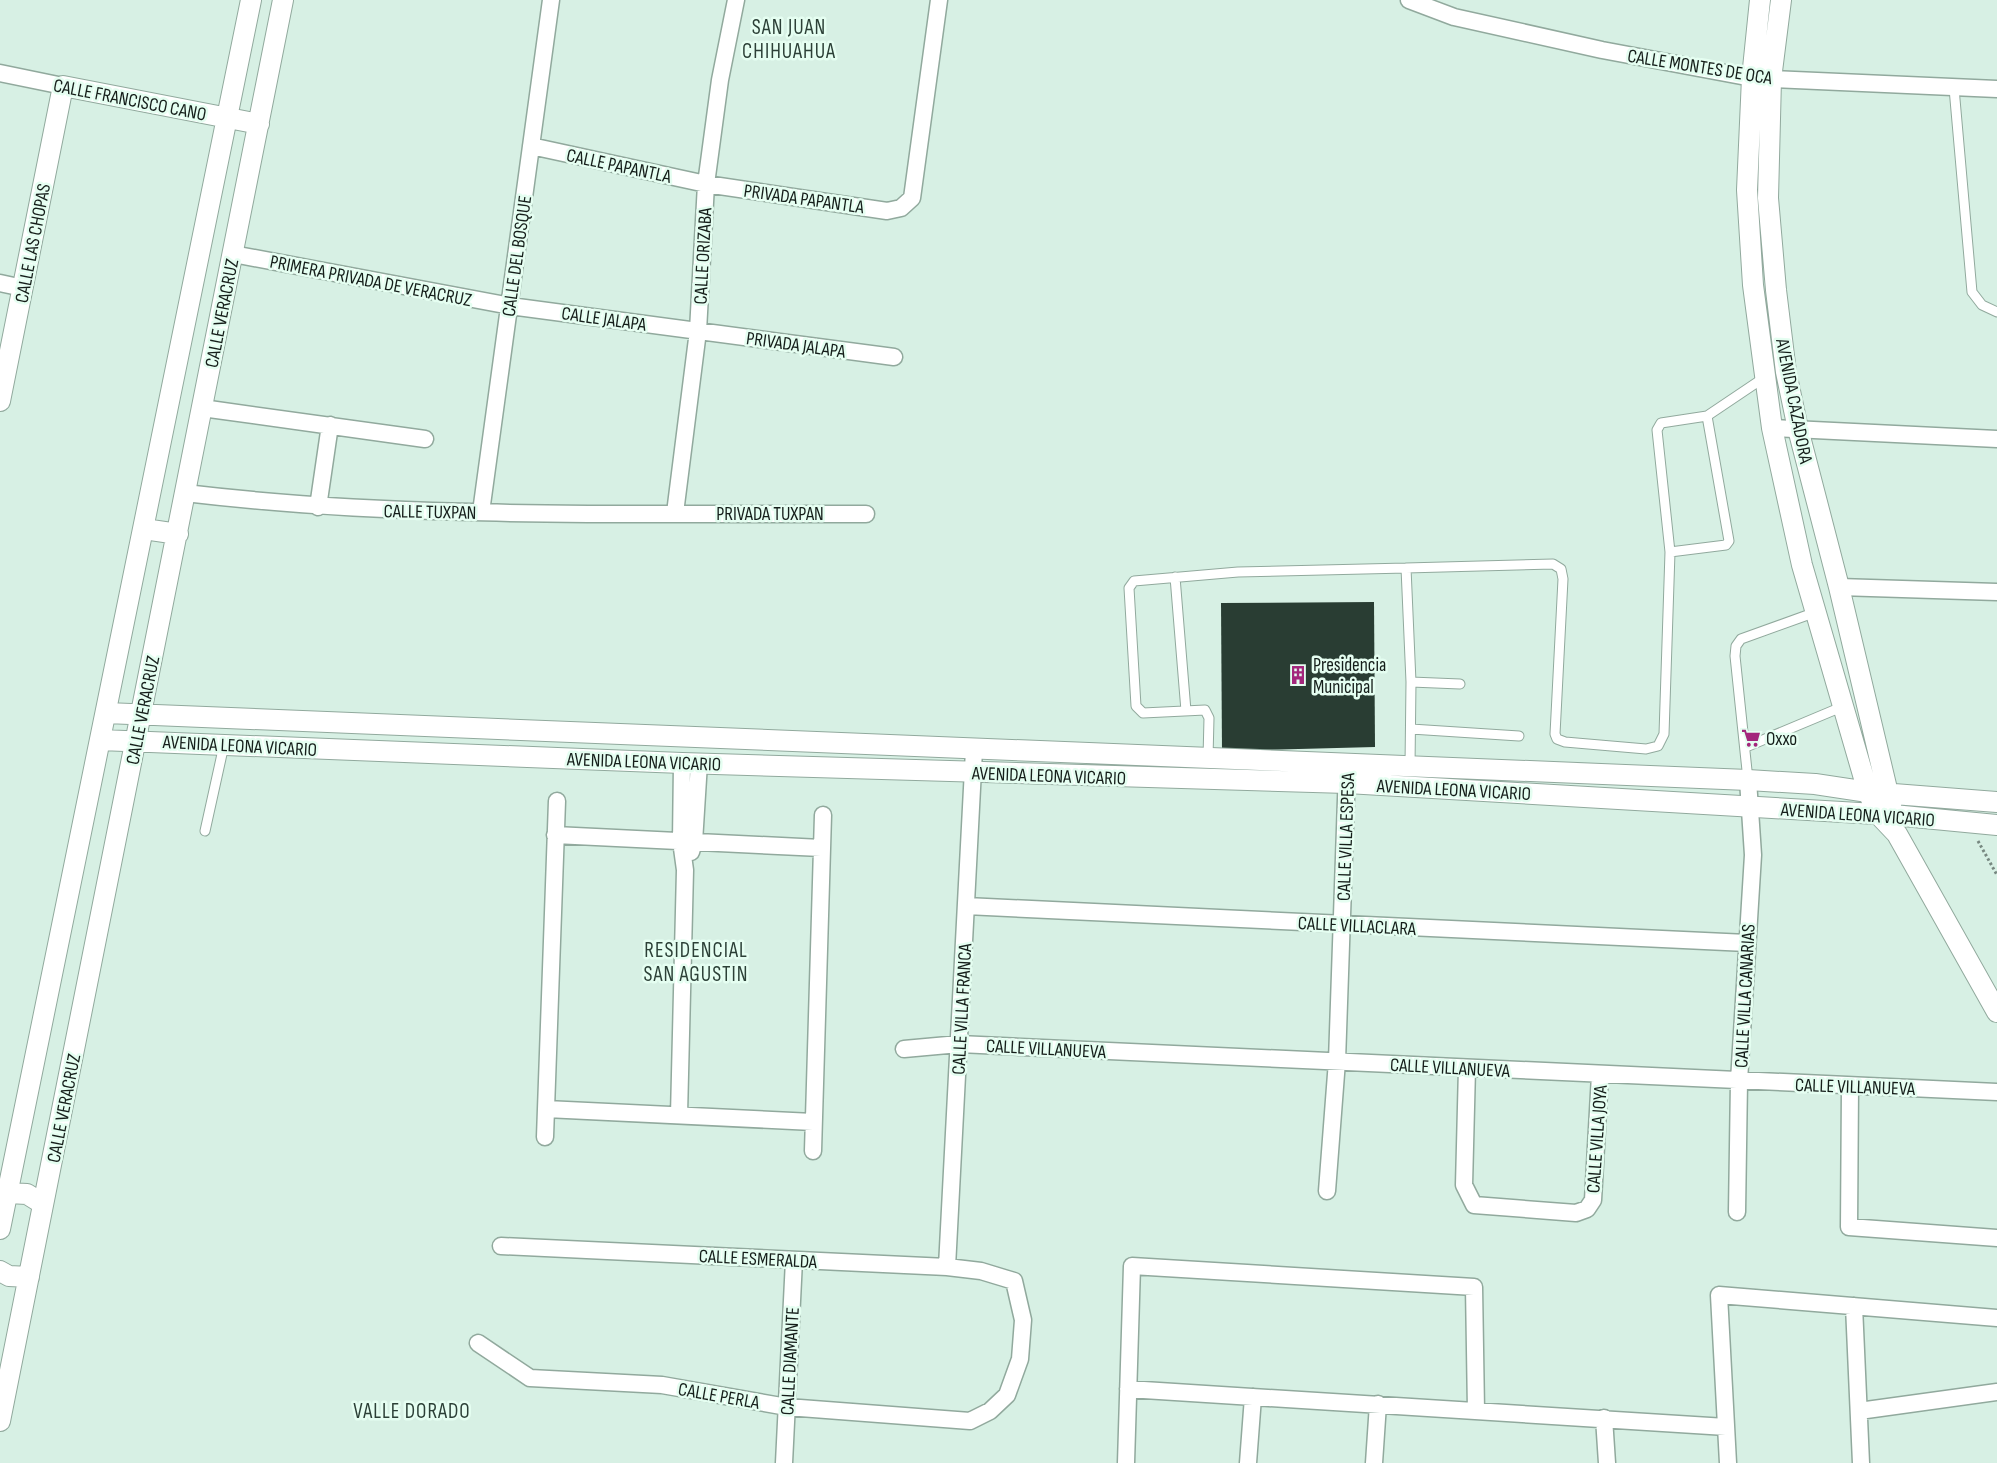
<svg xmlns="http://www.w3.org/2000/svg" width="1997" height="1463" viewBox="0 0 1997 1463" font-family="'Sofia Sans Condensed',sans-serif">
  <rect width="100%" height="100%" fill="#d7f0e4"/>
  <path fill="#293d33" d="M1374,602L1375,747L1222,751L1221,603Z"/>
  <g fill="none" stroke-linecap="round" stroke-linejoin="round">
    <g stroke="#91a99d" stroke-width="11">
      <path id="service" d="M1954,88L1972,292L1982,305L1997,312
        M1670,552L1726,545L1729,541L1707,416
        M1406,568L1553,564L1561,569L1563,579L1555,734L1557,739L1565,742L1646,749L1658,746L1664,734L1670,552L1657,430L1661,423L1707,416L1765,377
        M1175,577L1186,711
        M1411,729L1519,736
        M1746,747L1844,706
        M1208,758L1209,718L1205,710L1143,713L1136,706L1129,588L1134,581L1238,572L1406,568L1411,682
        M1410,766L1411,682L1460,684
        M1748,780L1735,656L1736,646L1741,639L1816,612
        M205,831L224,745"/>
    </g>
    <g stroke="#91a99d" stroke-width="19">
      <path id="minor" d="M1409,0L1454,17L1602,50L1752,78L1997,89
        M0,73L63,86
        M531,146L706,184L887,211L901,208L912,198L939,0
        M233,254L510,306L894,357
        M0,283L23,288
        M202,408L425,439
        M1772,428L1997,439
        M185,493C411,520 639,513 866,514
        M318,507L330,425
        M481,512L551,0
        M675,513L698,331L706,184L720,80L736,0
        M1839,587L1997,592
        M555,835L821,848
        M691,852L694,842L699,763
        M966,906L1747,943
        M904,1049L959,1044L1997,1092
        M1467,1068L1464,1185L1474,1205L1576,1213L1587,1209L1593,1200L1600,1075
        M1850,1087L1849,1227L1997,1238
        M546,1109L813,1122
        M679,1115L685,870L681,841L682,763
        M545,1137L557,801
        M813,1151L823,815
        M1327,1191L1337,1061L1347,770
        M1737,1212L1739,1081L1753,855L1748,780
        M947,1267L974,750
        M1854,1306L1861,1463
        M478,1343L530,1378L662,1385L787,1407L970,1421L990,1411L1007,1395L1020,1359L1023,1320L1014,1281L981,1271L947,1267L501,1246
        M1128,1389L1726,1427
        M1859,1411L1997,1392
        M1604,1418L1607,1463
        M784,1463L794,1260
        M1126,1463L1132,1266L1474,1287L1476,1411
        M1248,1463L1253,1397
        M1374,1463L1378,1404
        M1728,1463L1719,1295L1997,1318"/>
    </g>
    <g stroke="#91a99d" stroke-width="22">
      <path id="tertiary" d="M1760,0L1752,78L1747,190L1753,285L1772,428L1802,565L1868,792L1878,814L1897,834L1997,1012
        M1781,0L1771,79L1768,198L1776,290L1786,372L1798,429L1839,587L1891,806
        M0,401L63,86L259,124
        M144,529L178,534
        M106,713L1748,780L1815,784L1868,792L1997,802
        M100,740L682,763L1347,783L1893,815L1997,825
        M8,1193L27,1194L43,1204
        M0,1229L251,0
        M0,1271L9,1276L29,1277
        M0,1421L283,0"/>
    </g>
    <path stroke="#778880" stroke-width="3" stroke-dasharray="2.5 2.5" stroke-linecap="butt" d="M1978,841L1997,875"/>
    <use href="#service" stroke="#fff" stroke-width="9"/>
    <use href="#minor" stroke="#fff" stroke-width="16"/>
    <use href="#tertiary" stroke="#fff" stroke-width="20"/>
  </g>
  <defs>
    <g id="building-bare" transform="scale(1.5)"><path d="M-4-6H4V6H1V3H-1V6H-4ZM-2.5-4.3h1.7v1.8h-1.7ZM.8-4.3h1.7v1.8H.8ZM-2.5-1h1.7V.8h-1.7ZM.8-1h1.7V.8H.8Z" fill="#a3277c" stroke="#e5fef1" stroke-width="2.5" paint-order="stroke"/></g>
    <g id="supermarket-bare" transform="scale(1.5)"><path d="M-6-5.5h2.5l.6 2H6L4.5 2H-2.5L-4.4-4H-6ZM-1.5 3.2a1.3 1.3 0 1 0 .1 0ZM3 3.2a1.3 1.3 0 1 0 .1 0Z" fill="#a3277c" stroke="#e5fef1" stroke-width="2.5" paint-order="stroke"/></g>
  </defs>
  <g fill-rule="evenodd">
    <use href="#building-bare" x="1298" y="675"/>
    <use href="#supermarket-bare" x="1751" y="738"/>
  </g>
  <g text-anchor="middle" stroke-width="5" stroke-linejoin="round" paint-order="stroke">
    <g font-size="19" fill="#151e1a" stroke="#e5fef1">
      <text transform="translate(1700 66) rotate(9)" y="7">CALLE MONTES DE OCA</text>
      <text transform="translate(130 99) rotate(11)" y="7">CALLE FRANCISCO CANO</text>
      <text transform="translate(619 165) rotate(12)" y="7">CALLE PAPANTLA</text>
      <text transform="translate(804 198) rotate(8)" y="7">PRIVADA PAPANTLA</text>
      <text transform="translate(32 243) rotate(-79)" y="7">CALLE LAS CHOPAS</text>
      <text transform="translate(516 256) rotate(-82)" y="7">CALLE DEL BOSQUE</text>
      <text transform="translate(702 256) rotate(-87)" y="7">CALLE ORIZABA</text>
      <text transform="translate(371 280) rotate(11)" y="7">PRIMERA PRIVADA DE VERACRUZ</text>
      <text transform="translate(221 313) rotate(-79)" y="7">CALLE VERACRUZ</text>
      <text transform="translate(604 318) rotate(8)" y="7">CALLE JALAPA</text>
      <text transform="translate(796 344) rotate(8)" y="7">PRIVADA JALAPA</text>
      <text transform="translate(1795 401) rotate(79)" y="7">AVENIDA CAZADORA</text>
      <text transform="translate(430 511) rotate(1)" y="7">CALLE TUXPAN</text>
      <text x="770" y="520">PRIVADA TUXPAN</text>
      <text transform="translate(142 710) rotate(-79)" y="7">CALLE VERACRUZ</text>
      <text transform="translate(240 745) rotate(3)" y="7">AVENIDA LEONA VICARIO</text>
      <text transform="translate(644 761) rotate(2)" y="7">AVENIDA LEONA VICARIO</text>
      <text transform="translate(1049 775) rotate(2)" y="7">AVENIDA LEONA VICARIO</text>
      <text transform="translate(1454 789) rotate(3)" y="7">AVENIDA LEONA VICARIO</text>
      <text transform="translate(1858 814) rotate(4)" y="7">AVENIDA LEONA VICARIO</text>
      <text transform="translate(1345 837) rotate(-88)" y="7">CALLE VILLA ESPESA</text>
      <text transform="translate(1357 925) rotate(3)" y="7">CALLE VILLACLARA</text>
      <text transform="translate(1744 996) rotate(-87)" y="7">CALLE VILLA CANARIAS</text>
      <text transform="translate(961 1009) rotate(-87)" y="7">CALLE VILLA FRANCA</text>
      <text transform="translate(1046 1048) rotate(3)" y="7">CALLE VILLANUEVA</text>
      <text transform="translate(1450 1067) rotate(3)" y="7">CALLE VILLANUEVA</text>
      <text transform="translate(1855 1086) rotate(2)" y="7">CALLE VILLANUEVA</text>
      <text transform="translate(63 1108) rotate(-79)" y="7">CALLE VERACRUZ</text>
      <text transform="translate(1596 1139) rotate(-86)" y="7">CALLE VILLA JOYA</text>
      <text transform="translate(758 1258) rotate(3)" y="7">CALLE ESMERALDA</text>
      <text transform="translate(789 1361) rotate(-87)" y="7">CALLE DIAMANTE</text>
      <text transform="translate(719 1395) rotate(10)" y="7">CALLE PERLA</text>
    </g>
    <g font-size="19" fill="#151e1a" stroke="#e5fef1" text-anchor="start">
      <text x="1313" y="671">Presidencia<tspan x="1313" dy="22">Municipal</tspan></text>
      <text x="1766" y="745">Oxxo</text>
    </g>
    <g font-size="21" letter-spacing="1" fill="#2c4037" stroke="#e5fef1">
      <text x="789" y="34">SAN JUAN<tspan x="789" dy="24">CHIHUAHUA</tspan></text>
      <text x="696" y="957">RESIDENCIAL<tspan x="696" dy="24">SAN AGUSTIN</tspan></text>
      <text x="412" y="1418">VALLE DORADO</text>
    </g>
  </g>
</svg>
